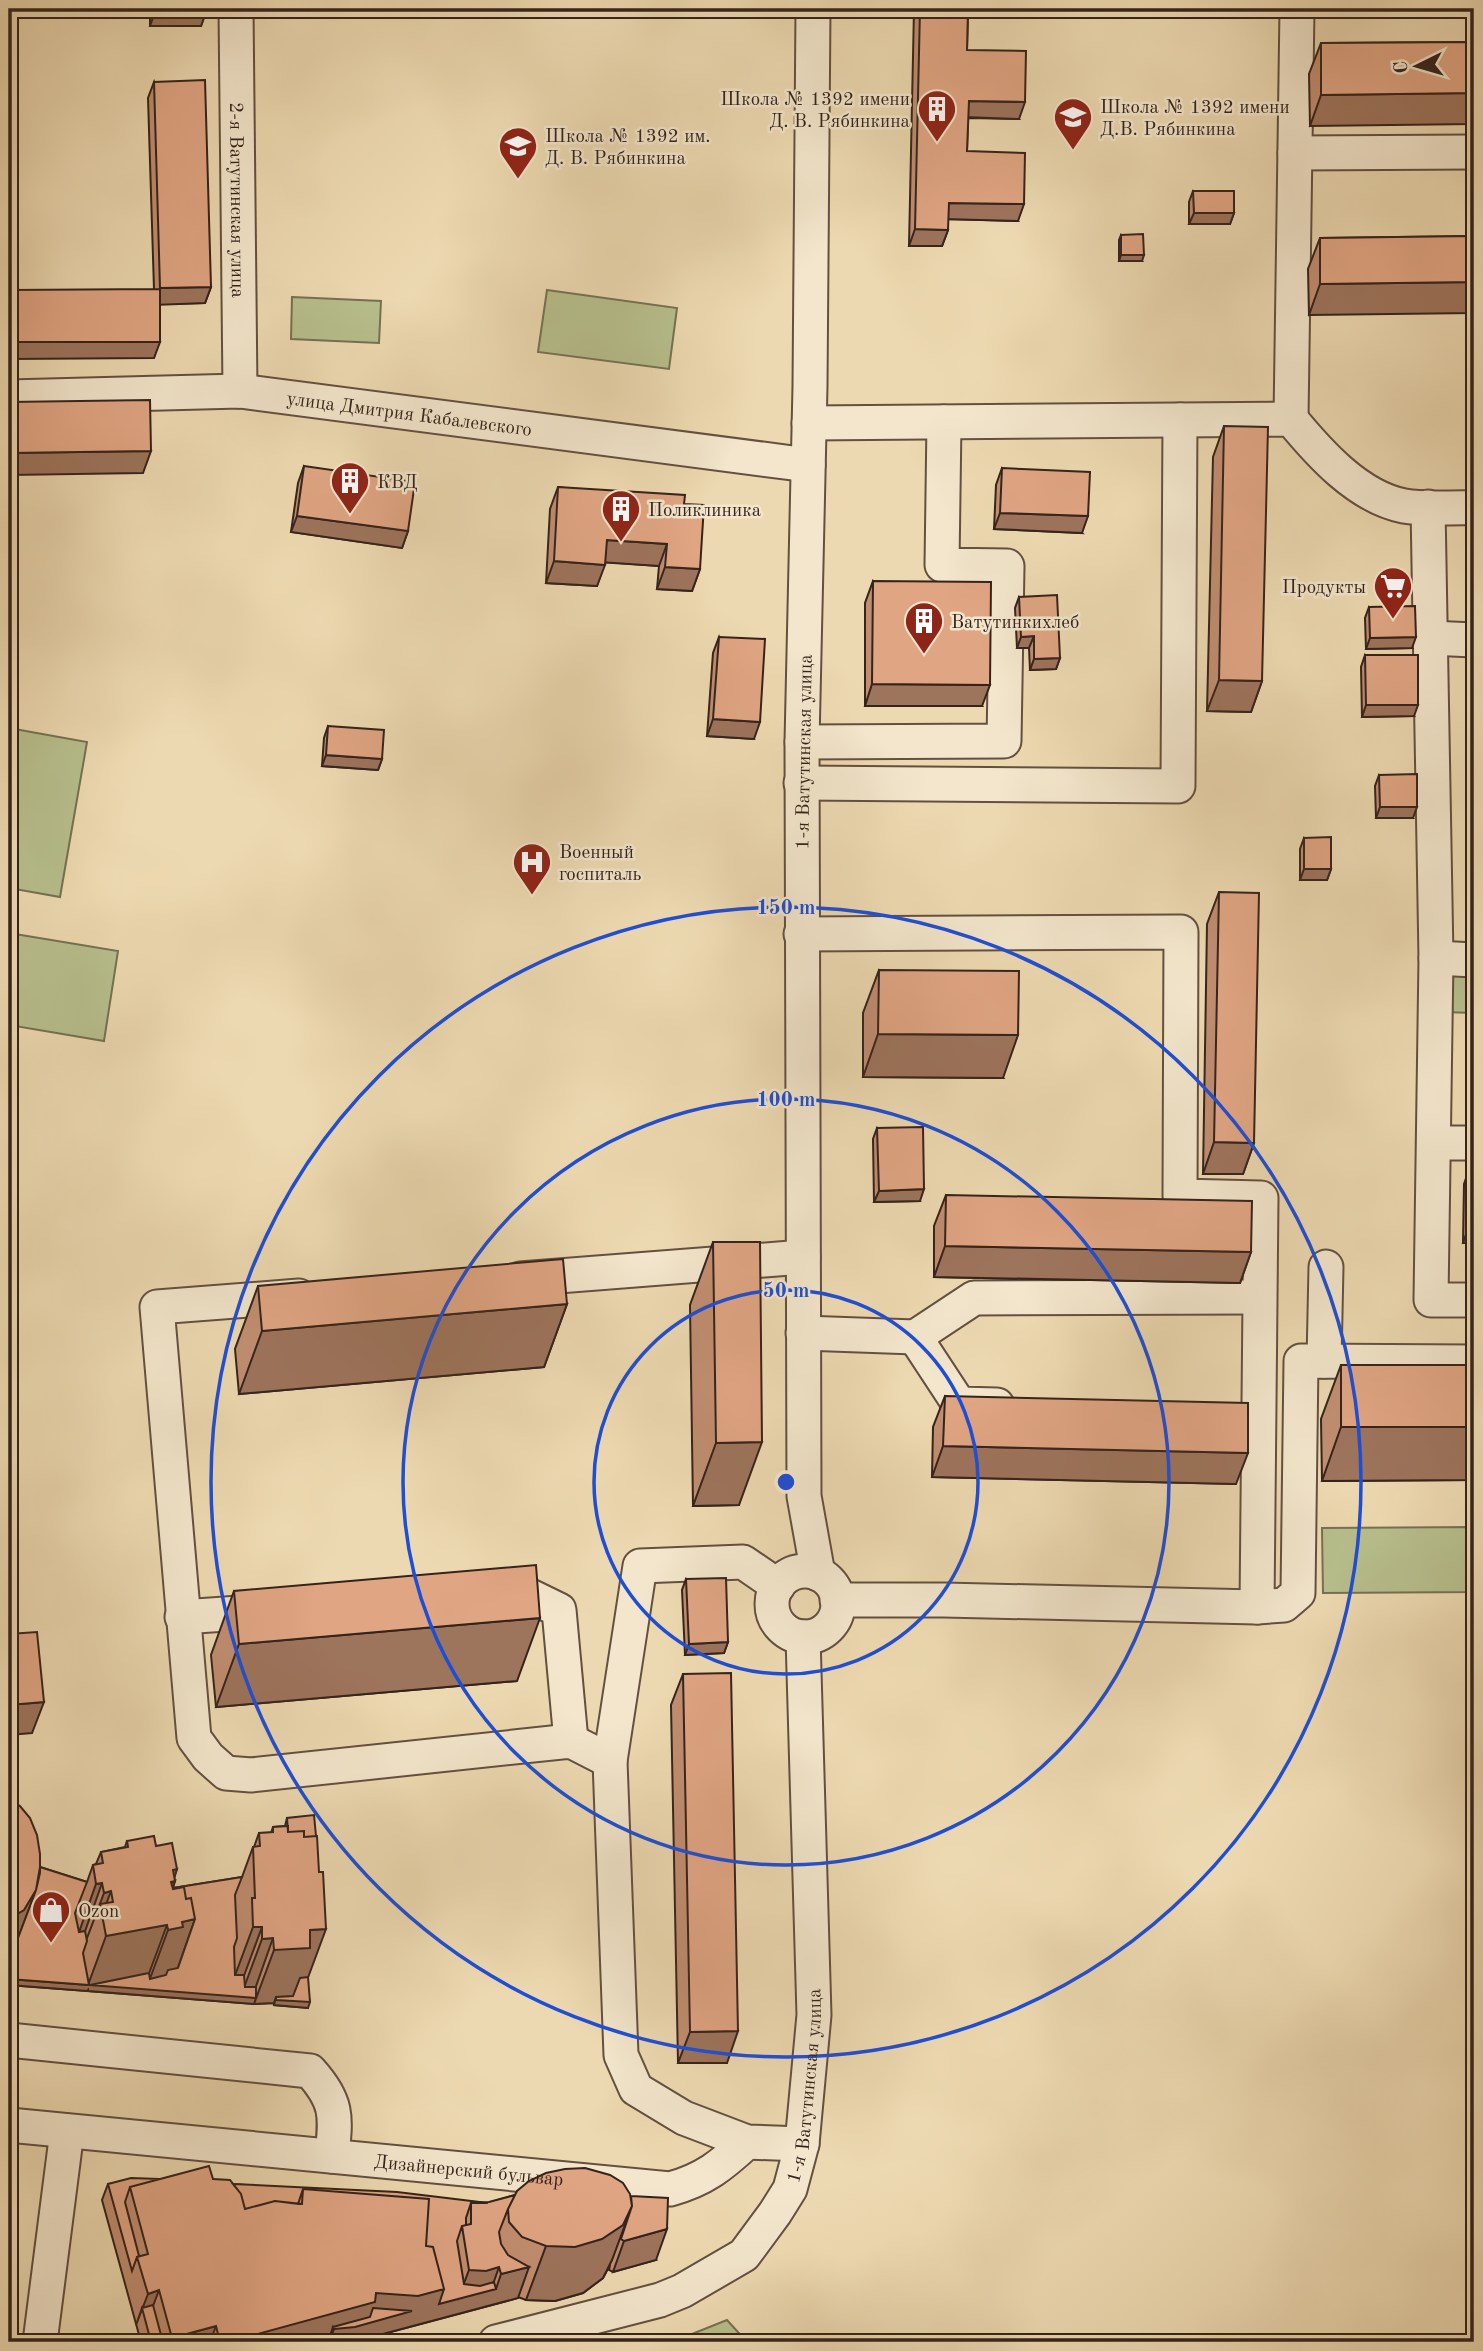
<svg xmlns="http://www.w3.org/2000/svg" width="1483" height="2351" viewBox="0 0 1483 2351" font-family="'Old Standard TT',serif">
  <rect width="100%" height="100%" fill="#edd9b1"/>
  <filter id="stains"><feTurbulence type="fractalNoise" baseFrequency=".00286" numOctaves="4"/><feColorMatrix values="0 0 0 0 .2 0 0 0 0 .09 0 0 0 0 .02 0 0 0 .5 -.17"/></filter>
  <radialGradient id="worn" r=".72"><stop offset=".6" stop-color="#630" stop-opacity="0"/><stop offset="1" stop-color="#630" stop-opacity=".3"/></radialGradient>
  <path fill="#b7bf8d" stroke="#767154" stroke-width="2" d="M547,290L677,308L669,369L538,352Z
    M292,297L381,301L379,343L291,339Z
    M9,728L87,742L60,897L9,888Z
    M9,933L118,951L104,1041L9,1025Z
    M1444,966L1474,967V1013L1443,1012Z
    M1474,1527V1592L1323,1593L1322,1528Z
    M727,2320L747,2342H672Z"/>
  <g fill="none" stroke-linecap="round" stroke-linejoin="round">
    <g stroke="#635041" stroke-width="37">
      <g id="minor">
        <path id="s1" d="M236,9L240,391"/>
        <path d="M813,9L810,386L802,742L804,1496L818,1574"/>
        <path d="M1295,153L1474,152"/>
        <path id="s2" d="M9,397L240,391L808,465"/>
        <path d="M1291,419L1297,9"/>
        <path d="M809,423L1291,419C1319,453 1358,497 1404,506C1426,510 1452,507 1474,508"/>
        <path d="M1428,507L1436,958L1431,1300H1474"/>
        <path d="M1430,638L1474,640"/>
        <path d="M802,742L1004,741L1007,566L942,565L944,422"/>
        <path d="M801,783L1178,786L1180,420"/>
        <path d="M801,934L1181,932L1180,1196L1261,1198L1257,1607"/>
        <path d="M1436,958L1474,960"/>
        <path d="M1434,1143H1474"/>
        <path d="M520,1279L803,1257"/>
        <path d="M299,1296L157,1307L194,1738L208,1757L226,1773L251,1775L571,1741L610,1761"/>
        <path d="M803,1333L915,1337"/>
        <path d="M1324,1361L1326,1267"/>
        <path d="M997,1405L959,1404L915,1337L974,1298L1259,1297"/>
        <circle cx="805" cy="1604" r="33"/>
        <path d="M778,1586L743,1562L640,1566L610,1761L621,2055L636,2089L684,2118L747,2142L802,2144"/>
        <path d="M497,1593L520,1591L559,1610L571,1741"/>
        <path d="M837,1600H944L1257,1607L1284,1605L1298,1593L1301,1361L1474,1362"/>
        <path d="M182,1617L269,1611"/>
        <path d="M9,2040L310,2071C338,2102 336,2116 332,2156"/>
        <path id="s3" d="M9,2125L670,2189C704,2180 722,2165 747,2142"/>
        <path d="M40,2342L67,2131"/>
        <path id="s4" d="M496,2342L660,2300L682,2291L744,2255L775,2213L790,2189L802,2144L814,2015L803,1637"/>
      </g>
    </g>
    <use href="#minor" stroke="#f3e6cc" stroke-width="33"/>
  </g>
  <path fill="#c18e71" stroke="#35231c" stroke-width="2" d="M150,9H207L201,26H150Z
    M914,9H1021L1019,16L968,14L967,50L1019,119L968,118L967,151L1018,221L948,219V230L942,246H909Z
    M1474,42L1310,126L1309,74L1321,43Z
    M154,82L211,287L205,303L160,304L154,358V289L148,98Z
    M1193,191L1234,213L1230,224H1189V202Z
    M1121,235L1142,261H1119V240Z
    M1474,236L1309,315L1308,269L1320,238Z
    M1224,426L1262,681L1251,712L1207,711L1213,457Z
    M304,466L408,531L402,548L291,532L298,483Z
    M1002,468L1082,533L994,529L996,485Z
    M558,487L684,504L700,569L692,591L657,589L659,566L605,562L597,586L546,583L550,509Z
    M1474,542V603H1472L1473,546Z
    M873,581L982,706H865V603Z
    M1019,597L1060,658L1056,669L1030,670L1029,648H1017L1015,608Z
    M1369,607L1412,648L1366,649L1365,618Z
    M719,637L754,739L707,736L713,653Z
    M1365,655L1414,716L1362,717L1361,667Z
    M328,726L382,759L378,770L322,766L324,738Z
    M1379,775L1413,818H1376L1375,786Z
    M1474,825V900H1467L1468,843Z
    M1304,838L1331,869L1327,880H1300V849Z
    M1219,892L1254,1143L1243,1174H1203L1207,924Z
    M879,970L1003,1078L863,1077V1013Z
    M877,1128L920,1201L874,1202L873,1139Z
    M1474,1156V1243H1463L1464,1184Z
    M946,1195L1251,1252L1240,1283L934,1277V1226Z
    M713,1242L739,1505L693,1506L690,1305Z
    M258,1286L567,1304L544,1367L239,1394L235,1349Z
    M1341,1365H1474V1480L1322,1481L1321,1419Z
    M945,1396L1236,1484L932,1477L933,1427Z
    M686,1579L728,1642L724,1653L685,1655L682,1590Z
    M234,1591L517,1681L216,1707L211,1655Z
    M683,1674L727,2063H678L671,1705Z
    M287,1818L308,1977V2008L274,2005V2003L254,2004L88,1991V1990L87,1991L9,1985L40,1867L87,1882L93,1865L96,1864L101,1852L125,1847L127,1841L156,1846L177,1869L174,1877L175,1881L173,1888L242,1877L253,1847H254L259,1833H271L273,1827L285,1826Z
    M160,2179H213L233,2184L488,2203L515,2195L529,2181L656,2260L613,2272L609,2270L610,2265L603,2278L583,2293L555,2301L526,2300L518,2297V2298L353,2342H141L102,2200L108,2184Z"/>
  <path fill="#9d745c" stroke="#35231c" stroke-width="2" d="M156,9H207L201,26H150Z
    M964,9H1021L1019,16L962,14Z
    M1474,93V124L1310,126L1321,95Z
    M969,101L1025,102L1019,119L963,117Z
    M949,203L1024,204L1018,221L943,219Z
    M1194,213H1234L1230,224H1189Z
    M915,229L948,230L942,246H909Z
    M1121,255H1144L1142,261H1119Z
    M1474,282V313L1309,315L1320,284Z
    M211,287L205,303L154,305L160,288Z
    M9,342H160L154,358L9,359Z
    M151,451L143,473L9,475V453Z
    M1000,513L1088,516L1082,533L994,529Z
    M297,516L408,531L402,548L291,532Z
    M607,540L667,544L659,566L599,562Z
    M554,561L605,565L597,586L546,583Z
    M665,567L700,569L692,591L657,589Z
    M1034,636L1029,648H1017L1021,637Z
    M1416,637L1412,648L1366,649L1370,638Z
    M1060,658L1056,669L1030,670L1034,659Z
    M1219,680L1262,681L1251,712L1207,711Z
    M872,684L990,685L982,706H865Z
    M1366,705H1418L1414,716L1362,717Z
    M713,719L760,722L754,739L707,736Z
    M326,755L382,759L378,770L322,766Z
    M1380,807H1417L1413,818H1376Z
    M1304,869H1331L1327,880H1300Z
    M1474,881V900H1467Z
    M878,1034L1018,1035L1003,1078L863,1077Z
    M1214,1142L1254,1143L1243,1174H1203Z
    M924,1189L920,1201L874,1202L879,1191Z
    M1474,1211V1243H1463Z
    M945,1246L1251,1252L1240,1283L934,1277Z
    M567,1304L544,1367L239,1394L262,1331Z
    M1341,1427H1474V1480L1322,1481Z
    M762,1442L739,1505L693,1506L716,1443Z
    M943,1446L1248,1453L1236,1484L932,1477Z
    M540,1618L517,1681L216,1707L239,1644Z
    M728,1642L724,1653L685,1655L689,1644Z
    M44,1702L32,1733L9,1735V1705Z
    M177,1869L173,1882L175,1881L159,1926L167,1925L147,1979L256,1998L254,2004L88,1991V1990L87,1991L9,1985V1979L88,1985L106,1936L173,1870Z
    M102,1883L83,1937L77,1938L96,1884Z
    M36,1890L16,1944L9,1956V1917Z
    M111,1891L102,1915L100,1904L84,1946L104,1893Z
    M195,1919L176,1973L148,1984L168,1930L182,1922Z
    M253,1927H262L242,1981H233Z
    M326,1929L306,1983L310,2002L308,2008L274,2005L276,1997L274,2003L254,2004L274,1950L310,1930Z
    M273,1938L254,1992L242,1993L262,1939Z
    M738,2031L727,2063H678L690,2032Z
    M632,2206L612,2260L603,2278L583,2293L555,2301L526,2300L546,2246Z
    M667,2229L656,2260L613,2272L624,2241Z
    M499,2267L491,2290L496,2289L501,2274L529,2267L518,2298L353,2342H329L334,2329L333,2327L328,2342H228L376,2293L444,2289L458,2299L469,2270Z
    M159,2290L147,2322L142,2308L136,2325L148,2294Z
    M216,2326L210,2342H170L172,2338Z
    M161,2335L159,2342H149L150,2338Z"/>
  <path fill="#e0a583" stroke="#35231c" stroke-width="2" d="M920,9H968L967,50L1026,51L1025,102L969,101L967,151L1025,153L1024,204L949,203L948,230L915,229Z
    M1474,42V93L1321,95V43Z
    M205,80L211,287L160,288L154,82Z
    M1193,191H1234V213H1194Z
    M1143,234L1144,255H1121V235Z
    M1474,236V282L1320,284V238Z
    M160,289V342H9V290Z
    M150,400L151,451L9,453V402Z
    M1224,426L1268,427L1262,681L1219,680Z
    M304,466L415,482L408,531L297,516Z
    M1002,468L1090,472L1088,516L1000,513Z
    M558,487L685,495L684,504L704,505L700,569L665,567L667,544L607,540L605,565L554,561Z
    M873,581L991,582L990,685L872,684Z
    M1057,595L1060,658L1034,659V636L1021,637L1019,597Z
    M1415,606L1416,637L1370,638L1369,607Z
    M719,637L765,639L760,722L713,719Z
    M1365,655H1418V705H1366Z
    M328,726L384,730L382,759L326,755Z
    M1417,774V807H1380L1379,775Z
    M1331,837V869H1304V838Z
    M1219,892L1259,893L1254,1143L1214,1142Z
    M879,970L1019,971L1018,1035L878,1034Z
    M923,1127L924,1189L879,1191L877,1128Z
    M946,1195L1252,1201L1251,1252L945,1246Z
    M713,1242H760L762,1442L716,1443Z
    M563,1259L567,1304L262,1331L258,1286Z
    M1341,1365H1474V1427H1341Z
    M945,1396L1248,1403V1453L943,1446Z
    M536,1565L540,1618L239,1644L234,1591Z
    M726,1578L728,1642L689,1644L686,1579Z
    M37,1632L44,1702L9,1705V1634Z
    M731,1673L738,2031L690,2032L683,1674Z
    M9,1799L20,1806L30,1818L37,1835L40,1854V1873L36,1890L24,1910L12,1917H9Z
    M314,1815L316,1836L304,1837V1831L288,1832L287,1818Z
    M288,1826V1832L304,1831V1837L317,1836L319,1872H323L326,1929L310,1930V1948L274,1950L273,1938L262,1939V1927H253L252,1898H255L253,1847L260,1846L259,1833L273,1832V1827Z
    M154,1836L156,1846L172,1843L177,1869L173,1870L175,1881L171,1882L173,1889L184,1887L186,1899L191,1898L195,1919L182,1922L183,1927L168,1930L167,1925L106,1936L100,1904L113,1902L111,1891L104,1893L102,1883L96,1884L93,1865L103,1863L101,1852L128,1847L127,1841Z
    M40,1867L87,1882L75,1913L79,1932L85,1931L87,1941L83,1953L89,1985L9,1979V1954L18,1938L36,1890Z
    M242,1877L235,1895L237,1938L234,1947L235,1975H244L245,1987H256V1998L90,1985L149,1973L150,1979L166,1975L168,1970L178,1968L195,1919L191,1898L186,1899L184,1887L173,1888Z
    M308,1977L310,2002L276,2000V1997L293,1996L300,1978Z
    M209,2166L213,2179L230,2180L241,2194L245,2209L275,2201L302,2204L303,2189L429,2199L426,2246L433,2247L444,2289L418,2296L376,2293L375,2302L228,2342H220L216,2326L172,2338L159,2290L148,2294L137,2257L148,2254L130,2187Z
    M585,2168L610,2175L623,2183L630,2194L632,2206L623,2225L602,2239L575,2247L546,2246L522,2237L509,2222L508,2209L517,2191L529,2181L546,2173L565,2169Z
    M131,2178L160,2179L130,2187L125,2202L139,2256L137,2257L132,2271L108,2184Z
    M9,2182L13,2199L15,2219L13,2238L9,2247Z
    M233,2184L397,2192L488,2203H471L466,2218V2225L462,2226L457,2241L464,2284L480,2286L494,2282L496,2289L439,2304L444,2289L433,2247L426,2246L429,2199L303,2189L298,2204L275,2201L245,2209L241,2194Z
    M515,2195L508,2209L499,2232L501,2244L508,2255L529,2267L501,2274L499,2267L486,2271L469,2270L462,2226L471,2224V2203L489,2202Z
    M631,2196L668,2198L667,2229L624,2241L621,2239L632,2206Z
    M153,2305L161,2335L150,2338L142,2308Z
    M373,2308L412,2311L355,2327L334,2329L333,2327L370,2317Z"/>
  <g fill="none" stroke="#1d4ed8" stroke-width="3.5">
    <circle cx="786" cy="1482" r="192"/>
    <circle cx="786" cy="1482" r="383"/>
    <circle cx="786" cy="1482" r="575"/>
  </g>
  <defs>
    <g id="building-pin" transform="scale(2.0125)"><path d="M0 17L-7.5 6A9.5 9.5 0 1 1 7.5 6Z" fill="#8f2418" stroke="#f3e6cc"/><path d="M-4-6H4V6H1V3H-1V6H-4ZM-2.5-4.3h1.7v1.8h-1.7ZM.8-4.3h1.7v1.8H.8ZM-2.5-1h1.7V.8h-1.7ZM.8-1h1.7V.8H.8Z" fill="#fff"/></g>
    <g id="school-pin" transform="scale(2.0125)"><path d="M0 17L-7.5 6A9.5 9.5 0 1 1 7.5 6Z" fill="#8f2418" stroke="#f3e6cc"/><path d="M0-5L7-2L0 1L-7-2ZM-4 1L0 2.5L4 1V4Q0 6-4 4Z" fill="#fff"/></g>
    <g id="supermarket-pin" transform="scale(2.0125)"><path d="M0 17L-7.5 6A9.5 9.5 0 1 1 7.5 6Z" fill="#8f2418" stroke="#f3e6cc"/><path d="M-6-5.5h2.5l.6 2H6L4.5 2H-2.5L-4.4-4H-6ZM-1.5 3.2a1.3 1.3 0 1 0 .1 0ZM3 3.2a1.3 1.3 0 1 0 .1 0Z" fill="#fff"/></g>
    <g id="hospital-pin" transform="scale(2.0125)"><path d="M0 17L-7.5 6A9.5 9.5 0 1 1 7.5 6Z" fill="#8f2418" stroke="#f3e6cc"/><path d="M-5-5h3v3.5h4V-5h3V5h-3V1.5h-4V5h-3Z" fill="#fff"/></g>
    <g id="shop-pin" transform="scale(2.0125)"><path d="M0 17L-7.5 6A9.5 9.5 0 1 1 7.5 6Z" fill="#8f2418" stroke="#f3e6cc"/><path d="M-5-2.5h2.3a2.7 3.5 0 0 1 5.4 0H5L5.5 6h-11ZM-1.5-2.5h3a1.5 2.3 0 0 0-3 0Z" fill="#fff"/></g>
  </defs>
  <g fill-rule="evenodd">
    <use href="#building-pin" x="937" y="109"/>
    <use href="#school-pin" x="1073" y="117"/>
    <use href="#school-pin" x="518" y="146"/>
    <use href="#building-pin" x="350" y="481"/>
    <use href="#building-pin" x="621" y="509"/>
    <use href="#supermarket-pin" x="1393" y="586"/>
    <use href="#building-pin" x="924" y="621"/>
    <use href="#hospital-pin" x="532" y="862"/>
    <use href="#shop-pin" x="51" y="1910"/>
  </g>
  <g text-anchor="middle" stroke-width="5" stroke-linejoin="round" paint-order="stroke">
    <g font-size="19" fill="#35231c" stroke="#f3e6cc" text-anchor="start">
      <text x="910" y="105" text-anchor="end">Школа № 1392 имени<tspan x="910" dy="22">Д. В. Рябинкина</tspan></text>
      <text x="1100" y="113">Школа № 1392 имени<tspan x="1100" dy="22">Д.В. Рябинкина</tspan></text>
      <text x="545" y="142">Школа № 1392 им.<tspan x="545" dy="22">Д. В. Рябинкина</tspan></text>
      <text x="377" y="488">КВД</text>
      <text x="648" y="516">Поликлиника</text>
      <text x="1366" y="593" text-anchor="end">Продукты</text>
      <text x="951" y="628">Ватутинкихлеб</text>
      <text x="559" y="858">Военный<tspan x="559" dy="22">госпиталь</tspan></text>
      <text x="78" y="1917">Ozon</text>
    </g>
    <g font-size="19" fill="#35231c" stroke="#f3e6cc">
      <text dy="7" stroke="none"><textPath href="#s1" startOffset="191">2-я Ватутинская улица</textPath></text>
      <text dy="7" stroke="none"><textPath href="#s2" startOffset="402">улица Дмитрия Кабалевского</textPath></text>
      <text transform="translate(803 752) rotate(-89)" y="7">1-я Ватутинская улица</text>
      <text dy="7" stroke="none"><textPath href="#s4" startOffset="450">1-я Ватутинская улица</textPath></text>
      <text dy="7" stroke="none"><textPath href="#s3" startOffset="462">Дизайнерский бульвар</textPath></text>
    </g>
  </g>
  <circle cx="786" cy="1482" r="10" fill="#1d4ed8" stroke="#f3e6cc" stroke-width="3.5"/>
  <g font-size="21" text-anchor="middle" font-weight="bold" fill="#1d4ed8" stroke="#f3e6cc" stroke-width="5" stroke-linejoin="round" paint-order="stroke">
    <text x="786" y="914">150 m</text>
    <text x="786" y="1106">100 m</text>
    <text x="786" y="1297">50 m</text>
  </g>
  <rect width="1483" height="2351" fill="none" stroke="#edd9b1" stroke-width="35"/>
  <rect x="10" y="10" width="1462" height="2330" fill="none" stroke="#35231c" stroke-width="3.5"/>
  <rect x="18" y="18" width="1448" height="2316" fill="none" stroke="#35231c" stroke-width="2"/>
  <g transform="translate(1417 66) rotate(265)" stroke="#f3e6cc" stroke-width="5" paint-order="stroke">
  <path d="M0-5L12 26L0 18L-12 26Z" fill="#35231c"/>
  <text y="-10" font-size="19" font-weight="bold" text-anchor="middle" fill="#35231c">С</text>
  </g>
  <rect width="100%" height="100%" filter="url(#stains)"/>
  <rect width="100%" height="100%" fill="url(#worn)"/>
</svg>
